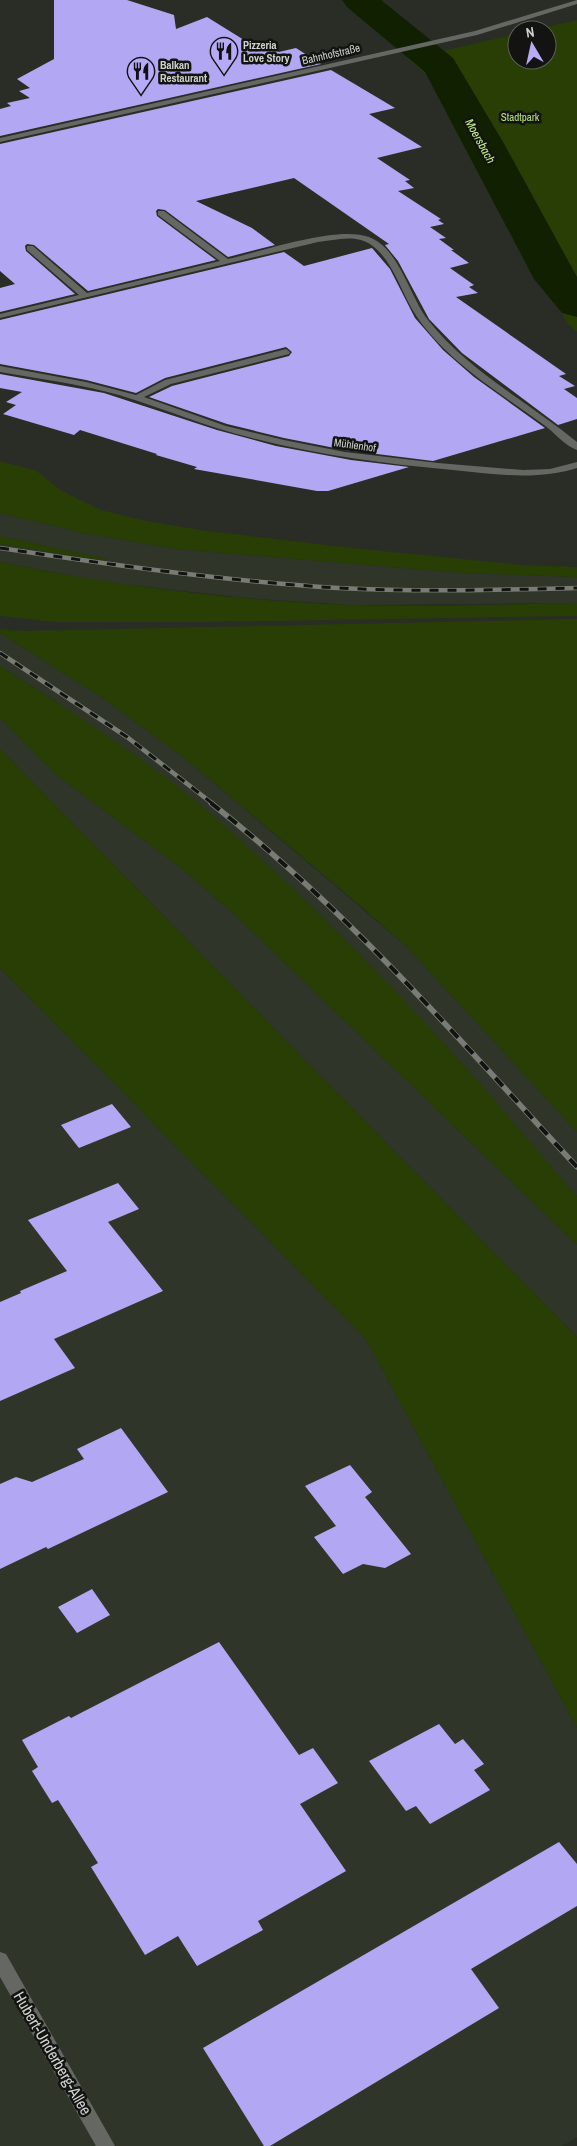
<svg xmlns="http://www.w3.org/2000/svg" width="577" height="2146" viewBox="0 0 577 2146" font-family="'Archivo Narrow',sans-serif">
  <rect width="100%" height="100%" fill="#292d25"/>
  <path fill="#2f3629" d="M0,513L83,533L176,549L463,573L577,577V603L351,605L247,598L105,582L0,562V544L106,561L107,559L0,536Z
    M0,633L101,697L183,757L406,946L577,1132V1197L458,1059L366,961L295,891L215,818L146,765L54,700L0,666Z
    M0,718L55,774L181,868L236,916L577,1245V1337L0,749Z
    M0,968L365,1338L577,1728V2137L562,2146H0Z"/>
  <path fill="#283e05" d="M577,20V332L569,325L515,240L489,188L457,117L435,82L408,59L517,34V60H547V30H535Z
    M0,461L37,471L60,490L101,510L146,521L207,531L352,548L522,565L577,567V577L463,573L176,549L83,533L0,513Z
    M0,536L108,559L106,561L0,544Z
    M0,562C115,586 232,600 350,605C425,608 501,604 577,603V616L205,622H57L0,616Z
    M577,619V1132L406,946L364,909L183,757L101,697L0,633V629L22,631Z
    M0,666C74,713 151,762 217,819C302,894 383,975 458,1059C499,1104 538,1151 577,1197V1245L236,916L181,868L55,774L0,718Z
    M0,749L577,1337V1728L365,1338L0,968Z"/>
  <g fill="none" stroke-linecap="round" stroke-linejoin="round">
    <path fill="#112000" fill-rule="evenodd" d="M342,0H381L453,58L503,142L577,277V317L562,313L534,279L425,72L347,7Z"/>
  </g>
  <path fill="#b2a7f2" d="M54,0H127L174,15L176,29L207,17L244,40L279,52L296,48L321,64L0,136V109L11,106L7,103L30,98L19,91L30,88L17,79L54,59Z
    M331,70L395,108L369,114L422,147L377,158L410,180L405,181L414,188L398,191L441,219L438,220L444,224L430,227L446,238L439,239L454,250H451L469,263L450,268L474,285L469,287L478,293L456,297L566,374L559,376L575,386L564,389L577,398V419L558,425L462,353L429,319L398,261L385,245L389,244L294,178L196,201L252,228L275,245L228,257L165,210L158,209L156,211L157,216L216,260L88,291L34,245L27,244L25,246L26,251L75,294L0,312V288L15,284L0,271V144Z
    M372,248L390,269L415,318L443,350L474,377L545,428L433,461L345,450L284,438L227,424L149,397L172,386L289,356L292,352L286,347L165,378L136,393L86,380L0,364V320L284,252L304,266Z
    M0,374L104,393L217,430L276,446L351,460L409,467L328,491H317L194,469L197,467L156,455L157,454L80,430L74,435L3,414L16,405L6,402L22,392L0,388Z
    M112,1104L131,1127L79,1148L61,1125Z
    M118,1183L139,1209L108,1222L163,1291L54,1339L75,1368L0,1401V1302L21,1293L20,1291L67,1271L28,1220Z
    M121,1428L168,1492L48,1549L46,1547L0,1569V1484L16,1477L32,1482L84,1459L77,1449Z
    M350,1465L372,1492L365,1497L411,1554L385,1568L363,1564L343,1574L314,1537L336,1526L305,1486Z
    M92,1589L110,1615L77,1633L58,1607Z
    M219,1642L299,1755L313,1748L338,1783L300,1804L346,1871L258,1921L263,1930L197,1966L178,1936L145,1955L91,1867L98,1863L58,1800L52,1803L32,1771L38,1767L22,1740L69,1716L71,1718Z
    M439,1724L455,1744L463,1739L484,1764L474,1770L490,1790L430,1824L416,1806L406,1811L369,1761Z
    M559,1842L577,1864V1906L471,1969L499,2008L270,2146H264L203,2048Z"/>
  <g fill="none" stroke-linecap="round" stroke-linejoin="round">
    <path fill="#656763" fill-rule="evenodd" d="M577,0V4L477,35L0,142V138L475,31Z
      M158,211H164L228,259C263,251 337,225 369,237C399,248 410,297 428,320C468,371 527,401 577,442V450C565,446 554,432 544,425C499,392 449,363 417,317C401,294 394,260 370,244C355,234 334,240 318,242L0,318V314L79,295L27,250V246H33L87,293L220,261L158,215Z
      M286,349L290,352L289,354L171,384L144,397L226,426L284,440L345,452L438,463L523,470L550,469L577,462V468C537,481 494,474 453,470C385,464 318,455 252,438C206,427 163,408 119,395C80,384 40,379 0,372V366L86,382L136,395L165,380Z
      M0,1952L6,1954L115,2146H96L0,1977Z"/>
    <g stroke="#787c75" stroke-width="4.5">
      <path id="rail-far1" d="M0,548C112,565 225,581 338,588C418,592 498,590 577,588
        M0,653L127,737L213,804"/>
    </g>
    <g stroke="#787c75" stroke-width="5.5">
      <path id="rail" d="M211,803C347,910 460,1040 577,1167"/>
    </g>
    <use href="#rail-far1" stroke="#131411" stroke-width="3" stroke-dasharray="9" stroke-linecap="butt"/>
    <use href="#rail" stroke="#131411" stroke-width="4" stroke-dasharray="11" stroke-linecap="butt"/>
  </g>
  <defs>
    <g id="restaurant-pin" transform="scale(1.4375)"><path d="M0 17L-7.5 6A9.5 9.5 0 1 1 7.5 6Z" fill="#b7abf8" stroke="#131411"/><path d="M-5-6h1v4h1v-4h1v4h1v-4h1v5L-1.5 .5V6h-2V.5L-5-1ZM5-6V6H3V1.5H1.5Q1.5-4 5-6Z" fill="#111"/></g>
  </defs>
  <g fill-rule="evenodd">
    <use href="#restaurant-pin" x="224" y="51"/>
    <use href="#restaurant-pin" x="141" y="71"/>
  </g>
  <g text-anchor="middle" stroke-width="5" stroke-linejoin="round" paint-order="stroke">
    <g font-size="11" font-weight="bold" fill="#cfd2cd" stroke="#131411" text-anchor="start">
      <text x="243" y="49">Pizzeria<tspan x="243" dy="13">Love Story</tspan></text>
      <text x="160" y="69">Balkan<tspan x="160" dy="13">Restaurant</tspan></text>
    </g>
    <g font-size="11" fill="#cfd2cd" stroke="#131411">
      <text transform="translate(331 54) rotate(-13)" y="4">Bahnhofstraße</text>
      <text transform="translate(355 445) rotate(8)" y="4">Mühlenhof</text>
    </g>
    <g font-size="11" fill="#b5e27e" stroke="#131411">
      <text x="520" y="121">Stadtpark</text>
    </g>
    <g font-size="12" font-style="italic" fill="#c1ef8a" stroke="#131411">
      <text transform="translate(480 141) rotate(61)" y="4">Moersbach</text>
    </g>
    <g font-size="16" fill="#cfd2cd" stroke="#131411">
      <text transform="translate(53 2053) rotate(60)" y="6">Hubert-Underberg-Allee</text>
    </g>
  </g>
  <g transform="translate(532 45) rotate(351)"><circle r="24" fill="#131411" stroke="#5e605c"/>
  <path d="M0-4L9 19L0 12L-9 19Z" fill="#b7abf8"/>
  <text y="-8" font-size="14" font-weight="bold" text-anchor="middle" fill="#cfd2cd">N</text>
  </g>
</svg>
